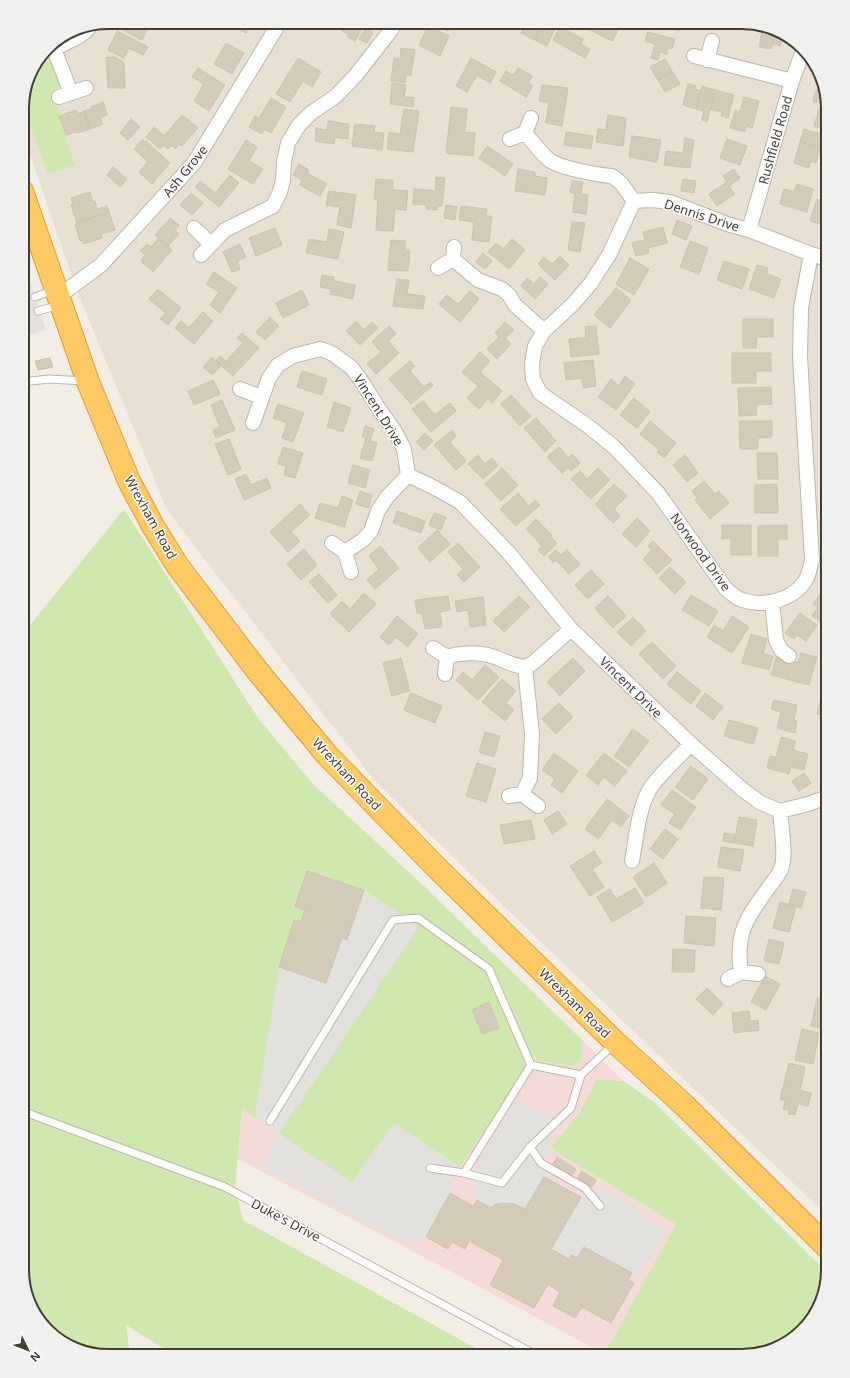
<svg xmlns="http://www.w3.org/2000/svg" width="850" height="1378" viewBox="0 0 850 1378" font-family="'Noto Sans',sans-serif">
  <rect width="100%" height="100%" fill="#f3eee5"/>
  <path fill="#e7e0d3" d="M108,22H748L790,37L819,70L828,108V1216L626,1024L374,780L167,510L77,291L22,131V103L29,75L47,47L75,28Z"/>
  <path fill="#f4dbd8" d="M581,1039L623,1081L597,1079L579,1114L550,1148L676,1224L604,1354L435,1263L238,1159L242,1108L352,1182L394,1123L460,1167L535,1055L581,1058Z"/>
  <path fill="#cee8ad" d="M49,53L61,82L58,86L55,88C57,114 67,140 75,165L48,174L22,103L29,75L41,57Z
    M124,509L258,718L313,784L425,887L581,1039V1058L574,1066L538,1061L535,1055L460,1167L394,1123L352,1182L242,1109L235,1188L243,1220L490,1356H176L126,1325L130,1356H103L61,1342L31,1308L22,1270V635Z
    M597,1079L623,1081L654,1102L827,1272L814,1317L780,1347L742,1356H607L604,1354L676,1224L550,1148L579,1114Z"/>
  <path fill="#e3e1dd" d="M30,281L46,330L22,337V283Z
    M364,890L419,927L279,1133L352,1182L394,1123L457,1165L450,1193L426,1237L409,1245L262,1166L279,1133L255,1117L279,967L326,982L342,938L347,940Z
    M516,1100L548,1113L550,1148L544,1177L525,1209L514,1204L504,1203L496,1204L491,1208L477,1200L473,1170Z
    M601,1186L666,1229L634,1283L584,1247L577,1258L569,1259L551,1249L581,1197Z"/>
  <path fill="#d4caba" stroke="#cfc1ae" d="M127,22H151L142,40L123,30Z
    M234,22H252L246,33L232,26Z
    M343,22H361L365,24L355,41L347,36L348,34L339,29Z
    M432,22H453L448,31Z
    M526,22H543L535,40L521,33Z
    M543,22L549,24L550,22H554L557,24L547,46L535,40Z
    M592,22H621L622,23L612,41L588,29Z
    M662,22H682L679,31L661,26Z
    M428,26L449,36L440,56L419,45Z
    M560,27L583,39L581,44L590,49L585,58L553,40Z
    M366,28L373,32L367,43L359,39Z
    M117,31L148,47L143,55L129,48L124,58L108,50Z
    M762,31L782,35L780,46L773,44L771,49L759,47Z
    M648,32L675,39L672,49L668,48L667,54L660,52L658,60L651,58L655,44L645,41Z
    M226,43L244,53L232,74L214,64Z
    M401,48L415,50L411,75H406L405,83L391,81L394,58L400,59Z
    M115,57L124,63L125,88H108L106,58Z
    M298,58L321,72L312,87L303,81L290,102L276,94Z
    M471,58L496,72L490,83L477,75L467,92L456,86Z
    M665,59L672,71L658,80L650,67Z
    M198,68L225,85L209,111L194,101L204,84L192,77Z
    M518,68L532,76L528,83L533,86L526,97L500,81L506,71L513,75Z
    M672,71L680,84L665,92L658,80Z
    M392,83L406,85L404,97L414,98L413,107L390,104Z
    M688,84L696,86L695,89L701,91L696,109L683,105Z
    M542,85L568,88L562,126L546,123L549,102L539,101Z
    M702,86L715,90L707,122L702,120L704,111L696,109Z
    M823,87L827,105L813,101L816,90L821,92Z
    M715,90L734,95L728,118L721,116L722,112L710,109Z
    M744,97L759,101L752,128L746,126L745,132L730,128L735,110L740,112Z
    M271,98L286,107L271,133L264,129L262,134L249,127L255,116L259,118Z
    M103,102L107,115L100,118L103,124L90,129L84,111L91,109V107Z
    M451,107L467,109L465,132L475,133L473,156L446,153Z
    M819,108L828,110V130L814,126Z
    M404,109L419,111L413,152L387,149L389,132L400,134Z
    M76,110L78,114L84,111L90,129L77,133L76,132L66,135L59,116Z
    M182,115L198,128L182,146L179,144L175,149L172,145L168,149L163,145L160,149L146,137L154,127L164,136Z
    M608,115L626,118L623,146L596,142L598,129L606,130Z
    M131,119L140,127L128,140L120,133Z
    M328,121L349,124L348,139L335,137L334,144L315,141L316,128L327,130Z
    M355,124L375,126L374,132L384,133L382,150L352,146Z
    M804,129L824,135L821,148L800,142Z
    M566,132L593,136L591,149L564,145Z
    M632,136L661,140L657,162L629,157Z
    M685,138L694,140L690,168L664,165L666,151L683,153Z
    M727,139L747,146L740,165L720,158Z
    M142,140L145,142L146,141L170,163L152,184L139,172L148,162L134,149Z
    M246,140L257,147L249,161L263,169L253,184L228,169Z
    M800,142L821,148L816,163L811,161L809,168L794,163Z
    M487,146L513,164L505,176L479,158Z
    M299,164L309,170L307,173L327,184L320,196L300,185L302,180L293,175Z
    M113,167L127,179L120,187L107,175Z
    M518,169L535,172V176L547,178L545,195L515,191Z
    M734,169L740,178L729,186L735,194L717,206L709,194L727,182L723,176Z
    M230,175L239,183L219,207L195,187L200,181L215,193Z
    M436,177L445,178L442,206H438L437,210L426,209V205L413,204L414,189L435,191Z
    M376,179L393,180V190L408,191L406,210L395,209L393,231L376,230L378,200L374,199Z
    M683,179L696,181L694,193L681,191Z
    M572,181L583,182L581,194L588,195L586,214L573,212L575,193H570Z
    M797,184L813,189L807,212L780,204L784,189L794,192Z
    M329,191L356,195L351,228L337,225L340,207L326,205Z
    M90,192L92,201H95L97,209L107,206L109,212L77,223L71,205L73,204L71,198Z
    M191,193L203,203L192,215L180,205Z
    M817,199L828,203V227L810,221Z
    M446,205L457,207L455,220L444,218Z
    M461,206L487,209L486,216H492L489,242L472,240L474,222L459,220Z
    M109,212L115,230L101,234L102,238L84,244L83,240L80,241L75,224Z
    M170,218L179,225L175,230L179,234L168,246L155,235Z
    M677,220L692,226L686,240L672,234Z
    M572,222L585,223L580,252L568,250Z
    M663,227L667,243L648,248L649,253L636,256L632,243L645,240L643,232Z
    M275,228L282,245L256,256L249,238Z
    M329,229L344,232L338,259L306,253L309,239L327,242Z
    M159,238L172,250L153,272L141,261L145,255L140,251L147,244L151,247Z
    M512,239L525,250L509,269L488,252L496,243L503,249Z
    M391,240L405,241V250H410L408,271L388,270Z
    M690,241L708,248L699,274L680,267Z
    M240,244L246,257L237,261L240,269L232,272L223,252Z
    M483,253L492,261L485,269L476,262Z
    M560,256L569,265L555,280L538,264L544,257L552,264Z
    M630,258L649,269L634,295L616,284Z
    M724,261L749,269L742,289L717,280Z
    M757,265L768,268L766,273L781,279L774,298L749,289Z
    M214,272L237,288L220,313L210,305L219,292L206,284Z
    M322,275L334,277L333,281L355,285L353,299L330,294L331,289L320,287Z
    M540,277L548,284L535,299L521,286L527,278L534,284Z
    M397,279L409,280L407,294L425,296L423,309L393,306Z
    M616,288L631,300L610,328L594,315Z
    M158,289L181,308L168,325L160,319L166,313L149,299Z
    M302,290L309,305L283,318L276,303Z
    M470,291L479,299L460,322L439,304L447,295L458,304Z
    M203,312L213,321L194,344L175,328L181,321L189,328Z
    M270,317L279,326L265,340L256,332Z
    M743,319H773V337H757L756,348H743Z
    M356,321L364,330L372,322L378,328L360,345L346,331Z
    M505,322L514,330L505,338L511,344L497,359L487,349L499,337L495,333Z
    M389,326L396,334L388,341L399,353L376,374L367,364L381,352L372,342Z
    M596,326L599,354L571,357L569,339L586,338L585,327Z
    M242,333L259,348L233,376L216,361L220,356L226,361L243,343L237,338Z
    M25,343L28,354L23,355L27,369L22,371V344Z
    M480,352L490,361L480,372L502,391L492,403L488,399L479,409L467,398L478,386L462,372Z
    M732,353H771V371H756V383H732Z
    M212,357L221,366L212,375L203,367Z
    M50,358L53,367L38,370L35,361Z
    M593,360L596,386L583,388L582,378L566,380L564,363Z
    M410,361L415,366L410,371L424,387L430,382L433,385L411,404L389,379Z
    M302,371L327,379L322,395L297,387Z
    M625,376L635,384L616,410L598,397L611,379L619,386Z
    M213,380L220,394L194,405L188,391Z
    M822,386H828V404H824Z
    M771,387L772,404L756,405L757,415L739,416L738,388Z
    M511,395L531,416L520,426L501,404Z
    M634,398L650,412L637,428L620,415Z
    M222,400L235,430L216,438L213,430L220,427L211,405Z
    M423,401L435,415L450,403L456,411L431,432L412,409Z
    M334,402L351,408L343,432L327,427Z
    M278,404L304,413L293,442L282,438L287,423L273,418Z
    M536,418L556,441L545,452L524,428Z
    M650,421L676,443L664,458L657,452L659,450L640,434Z
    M739,421H772V437L758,438V449H740Z
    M365,426L374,429L370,441L377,443L372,461L360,458L366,438L362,437Z
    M452,430L456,436L450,442L466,461L456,470L434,445Z
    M425,433L433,441L424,450L416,442Z
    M229,439L241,469L228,475L215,444Z
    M283,447L303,453L295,478L284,475L286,466L278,464Z
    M559,447L569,458L572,454L580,463L571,471L568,468L562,473L547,457Z
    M757,453H777L778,479H758Z
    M478,455L485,464L492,458L498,465L483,479L468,464Z
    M685,455L698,473L687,482L673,465Z
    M353,465L370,470L365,488L348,483Z
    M502,468L518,485L501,501L485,484Z
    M598,468L610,480L591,499L571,479L580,471L587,479Z
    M246,474L251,485L267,478L271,488L244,500L235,479Z
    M704,481L715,494L719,491L729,503L710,519L695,500L697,498L692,491Z
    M614,484L627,496L614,509L620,516L613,523L595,504Z
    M777,484L778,513H755V485Z
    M360,491L372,495L368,508L356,504Z
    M518,493L529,506L536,500L540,505L516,526L500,509Z
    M342,496L353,500L344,527L315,518L320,503L338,508Z
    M300,504L310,515L291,532L300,541L288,552L270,532Z
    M397,511L425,521L421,533L393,523Z
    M434,513L446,517L441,530L429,525Z
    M637,518L650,531L636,547L622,534Z
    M536,519L552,535L550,536L557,543L544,556L538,550L542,546L526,529Z
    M722,525H751V555H731V538L722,539Z
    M787,525V539H778V556H758V526Z
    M437,530L450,544L430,562L418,548Z
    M653,541L672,560L657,574L643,559L652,550L648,546Z
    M458,543L480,567L464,582L457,575L463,569L448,552Z
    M380,546L399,568L375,589L367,580L379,569L369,556Z
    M304,549L317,565L301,580L287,564Z
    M556,550L561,555L567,550L580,564L569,574L556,560L553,562L548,557Z
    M670,567L686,582L675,594L659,578Z
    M591,570L604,584L588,599L575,585Z
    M319,574L337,595L328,603L309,582Z
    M822,592L828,596V626L812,616L818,607L813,604Z
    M364,593L376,604L349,632L330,614L342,601L350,609Z
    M691,595L718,611L709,626L682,610Z
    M448,596L450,610L440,612L442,627L425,629L422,613H417L415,600Z
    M519,596L530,607L504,632L493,621Z
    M608,596L626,616L613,628L595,608Z
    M483,597L486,625L470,627L468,610L457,612L455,601Z
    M800,613L817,625L806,641L797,635L794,639L785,633Z
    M397,616L418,634L407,647L396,637L389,645L380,637Z
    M732,616L749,627L732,653L707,637L714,625L723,631Z
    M633,617L646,631L631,646L617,632Z
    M751,634L767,639L763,654L773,656L769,670L742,663Z
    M652,642L676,666L663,679L639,654Z
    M801,653L817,657L809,685L771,675L776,657L798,663Z
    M401,658L410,691L392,696L383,663Z
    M573,658L585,671L560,696L547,682Z
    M485,665L499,677L478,700L456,680L463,672L472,680Z
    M677,672L701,691L691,704L667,684Z
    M502,679L516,691L506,703L514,710L505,721L482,702Z
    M825,681L828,682V717L817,714Z
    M411,693L442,706L435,723L404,710Z
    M705,693L723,707L713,720L696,706Z
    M774,700L797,705L794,720L797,721L795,733L777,728L781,712L771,709Z
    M559,703L573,717L556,734L542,719Z
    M729,720L758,728L753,744L724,736Z
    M633,729L649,741L629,767L614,756Z
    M485,732L500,736L494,757L479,752Z
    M781,737L795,741L793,750L808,754L804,770L791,767L789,774L767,768L770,756L776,757Z
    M554,753L578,771L562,793L551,785L555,779L542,770Z
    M604,753L627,771L615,786L604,777L598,785L586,775Z
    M477,763L496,769L486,802L466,796Z
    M691,766L708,779L693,800L675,787Z
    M804,773L811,783L799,791L792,781Z
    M672,790L696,807L680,830L669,823L675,814L661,805Z
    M607,799L629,816L621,827L612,820L598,839L585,829Z
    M558,811L567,824L552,834L544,820Z
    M739,817L757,820L753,846L734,843Z
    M531,820L535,839L504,844L500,825Z
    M665,829L678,839L663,859L650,849Z
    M724,833L735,835L733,843L723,841Z
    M721,847L744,850L740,871L718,867Z
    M594,851L602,863L592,869L604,887L590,896L570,866Z
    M654,863L667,883L646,897L633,877Z
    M307,871L364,890L347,940L342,938L326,983L279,967L294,920L301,922L305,910L295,906Z
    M704,877L724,878L721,910L701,908Z
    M635,888L644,903L612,922L597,897L610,889L616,899Z
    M793,889L806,892L801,908L789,904Z
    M780,902L796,906L789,932L773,928Z
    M686,916L716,918L714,946L684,943Z
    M769,939L784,943L779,964L764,961Z
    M673,949L695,950L694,972H672Z
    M828,959V996L820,994Z
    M765,976L780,984L766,1010L751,1002Z
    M707,988L723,1004L713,1015L696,999Z
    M817,998L828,1000V1020L827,1019L824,1029L811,1026Z
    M489,1002L499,1028L482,1034L472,1010Z
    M749,1011L750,1021L758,1020L759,1030L734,1033L732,1013Z
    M802,1029L819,1033L813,1064L795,1060Z
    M789,1063L805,1067L800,1090L811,1093L808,1106L798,1104L795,1115L788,1114L789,1110L783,1109L785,1101L780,1099Z
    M557,1157L576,1169L572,1176L552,1165Z
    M582,1171L596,1180L592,1187L577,1178Z
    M544,1177L581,1197L551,1249L569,1259L572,1255L577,1258L584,1247L632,1273L628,1280L634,1283L611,1323L582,1307L575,1318L553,1306L560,1292L548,1284L534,1308L490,1285L503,1260L469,1241L465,1249L452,1242L448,1249L426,1237L450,1193L473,1206L477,1200L491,1208L496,1204L504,1203L514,1204L525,1209Z"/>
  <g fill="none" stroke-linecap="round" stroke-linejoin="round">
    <g stroke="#beb6a8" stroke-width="9">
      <path id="lane" d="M35,297L54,290
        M38,311L60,305
        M22,382L49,379L84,381
        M22,1111L225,1187L538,1356
        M270,1121L393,920L418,918L489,969L531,1065L581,1075
        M530,1147L541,1163L585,1188L600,1206
        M430,1168L464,1173L531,1065
        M464,1173L502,1183L530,1147L571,1108L581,1075L614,1044"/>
    </g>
    <g stroke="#beb6a8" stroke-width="16">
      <path id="street" d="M52,44L71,93
        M54,49C66,42 83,37 90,26
        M694,56L792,81
        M707,60L712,41
        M59,97L86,88
        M525,133C533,142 540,152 548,159C558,168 599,175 612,176L621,183L634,201L652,200L670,202L727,224L749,230L811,254L828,259
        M510,139L525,133L531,118
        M634,201L609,255L591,283L573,304L544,331L535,346L532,364L533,379L540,393L588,426L614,447L658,493L726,589C731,593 736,598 742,600C763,607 792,601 805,581C809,576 810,567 812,560L800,357L801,308L811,254
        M194,228L211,244
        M749,230L792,81L803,51
        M201,255L225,230L273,206L280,192L283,180L284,162L288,143L299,125L311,113L336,96L356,75L391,30L395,22
        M453,259L478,280L502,289L509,295L515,305L544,331
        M438,268L453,259L454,247
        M59,296L101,265L194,163L280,22
        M240,389L261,397
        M253,423L269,378L278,365L293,356L320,349L324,350L333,354L352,368L362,382L381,412L394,430L404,449L408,475L435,488L460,502L508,552L571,629L691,744L743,790L761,803L780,811L808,804L828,797
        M332,543L345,552L351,572
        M345,552L363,540L371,531L378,511L387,497L408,475
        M772,602L776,640L781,650L789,656
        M433,648L447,657L445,674
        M447,657C458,653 477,652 488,655C501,658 511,666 525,667
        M522,794L530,778L532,734L525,667L533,663L571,629
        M509,796L522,794L538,806
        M632,861C636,839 638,812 648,792C656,777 679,757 691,744
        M741,972C735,932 747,918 769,887C773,881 781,873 782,866C786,852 781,826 780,811
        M728,979L741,972L758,974"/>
    </g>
    <g stroke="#de9d33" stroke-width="24">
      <path id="highway" d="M22,191L88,382L129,481L153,526L177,565L256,669L327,755L437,868L616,1043L683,1104L828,1248"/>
    </g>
    <use href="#lane" stroke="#fff" stroke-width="7"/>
    <use href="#street" stroke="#fff" stroke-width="14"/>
    <use href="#highway" stroke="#ffc964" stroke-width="22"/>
  </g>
  <g text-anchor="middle" stroke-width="3" stroke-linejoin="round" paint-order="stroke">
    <g font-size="13" fill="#453e35" stroke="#fff">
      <text transform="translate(775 140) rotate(-74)" y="5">Rushfield Road</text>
      <text transform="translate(185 171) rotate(-51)" y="5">Ash Grove</text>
      <text transform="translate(702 215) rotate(18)" y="5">Dennis Drive</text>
      <text transform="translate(379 410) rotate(58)" y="5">Vincent Drive</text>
      <text transform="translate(151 517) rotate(61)" y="5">Wrexham Road</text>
      <text transform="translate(701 552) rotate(54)" y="5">Norwood Drive</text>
      <text transform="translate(631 687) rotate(44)" y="5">Vincent Drive</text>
      <text transform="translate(347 774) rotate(47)" y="5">Wrexham Road</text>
      <text transform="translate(575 1003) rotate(44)" y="5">Wrexham Road</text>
      <text transform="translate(286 1220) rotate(28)" y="5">Duke's Drive</text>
    </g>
  </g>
  <path d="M0 0H850V1378H0ZM108 29H742A79 79 0 0 1 821 108V1270A79 79 0 0 1 742 1349H108A79 79 0 0 1 29 1270V108A79 79 0 0 1 108 29Z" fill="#f0f0ef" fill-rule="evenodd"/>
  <path fill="none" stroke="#453e35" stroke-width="2" d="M108 29H742A79 79 0 0 1 821 108V1270A79 79 0 0 1 742 1349H108A79 79 0 0 1 29 1270V108A79 79 0 0 1 108 29Z"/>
  <g transform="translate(28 1350) rotate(133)" stroke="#ffffff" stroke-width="3" paint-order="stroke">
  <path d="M0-3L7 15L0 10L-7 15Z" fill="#453e35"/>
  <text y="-6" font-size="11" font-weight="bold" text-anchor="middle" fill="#453e35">N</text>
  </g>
</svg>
